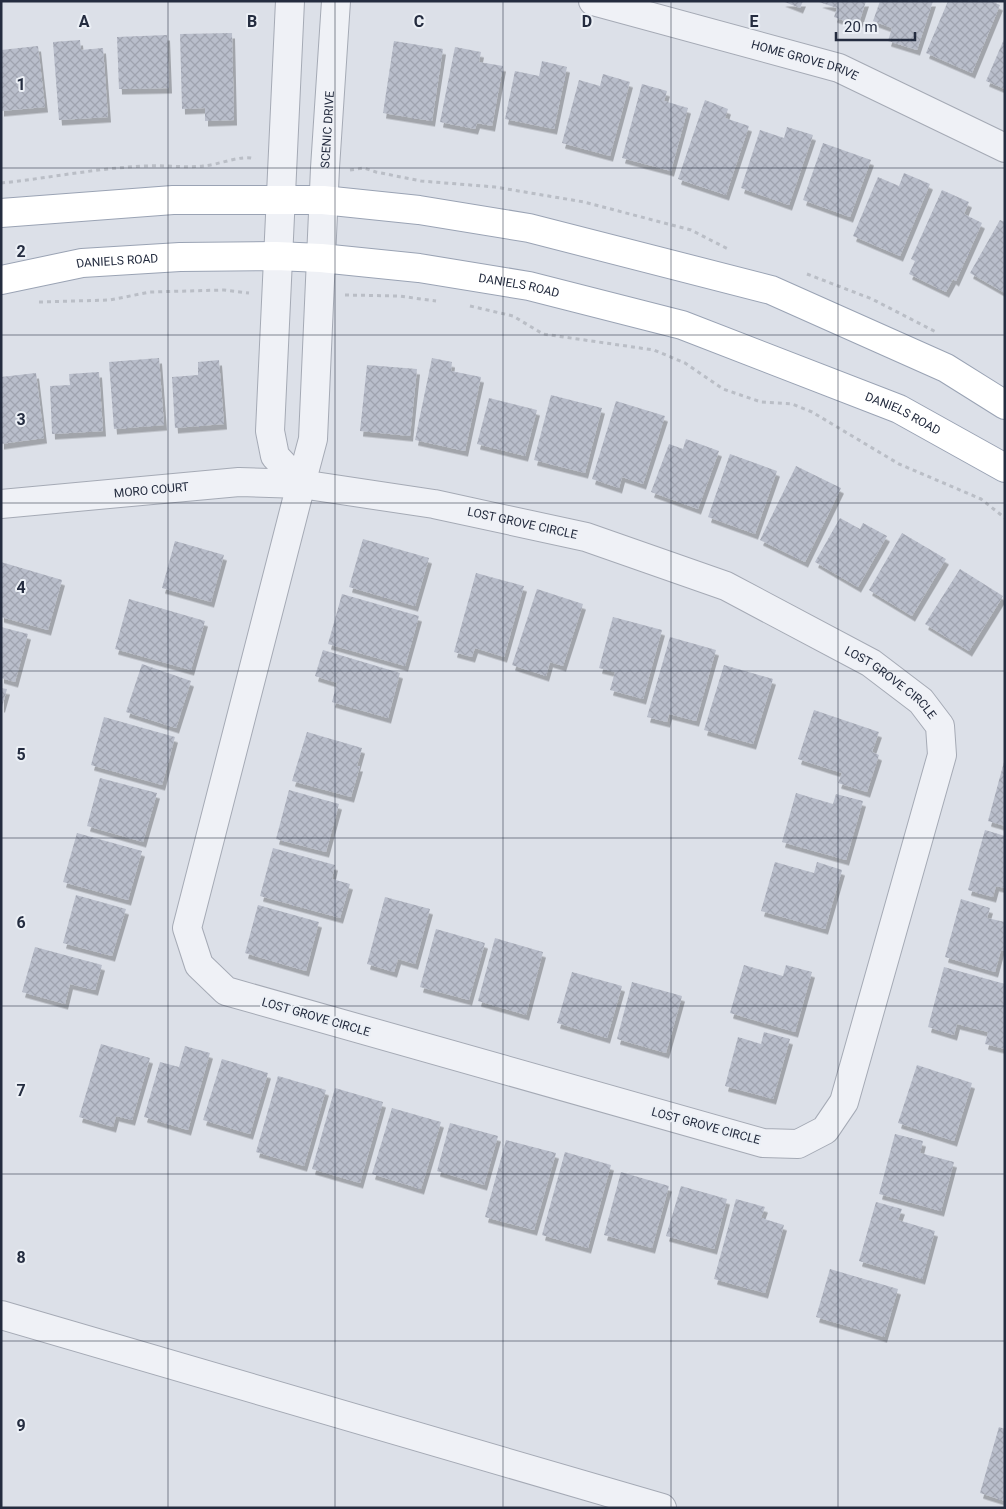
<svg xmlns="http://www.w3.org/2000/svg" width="1006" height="1509" viewBox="0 0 1006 1509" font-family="Roboto,sans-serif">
  <defs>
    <pattern id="building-cross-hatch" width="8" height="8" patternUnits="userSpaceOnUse" patternTransform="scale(1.25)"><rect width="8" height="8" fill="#b9becb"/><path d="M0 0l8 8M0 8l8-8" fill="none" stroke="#9fa3af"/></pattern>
    <filter id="shadow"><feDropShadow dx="3" dy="5.5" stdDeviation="0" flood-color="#0004"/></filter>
  </defs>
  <rect width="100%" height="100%" fill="#dce0e8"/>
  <path fill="url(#building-cross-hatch)" filter="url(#shadow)" d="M782,1H803L800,8Z
    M866,1L858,26L834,17L837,8L819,2Z
    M880,1H933L917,50L888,41L892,28L873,21Z
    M948,1H991L1000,5L972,73L926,53Z
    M232,33L234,120L205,121V108L182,109L180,34Z
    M167,35L169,88L119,89L117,37Z
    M1005,37V89L986,81Z
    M80,40L81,50L103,48L108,117L59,120L53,42Z
    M394,41L443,49L432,121L383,113Z
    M38,46L45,107L1,111V50Z
    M455,47L481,52L479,62L503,66L492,126L477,123L475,129L440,122Z
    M542,61L567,67L554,129L505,119L515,71L539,76Z
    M603,74L630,82L610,156L562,143L579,80L600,86Z
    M642,84L667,91L664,101L688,108L671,171L622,158Z
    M705,100L728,109L725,118L749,126L726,195L678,179Z
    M787,127L813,135L789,205L741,188L760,130L784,138Z
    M823,143L871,160L850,217L803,200Z
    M904,173L930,184L900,256L853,236L878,177L899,186Z
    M942,190L969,202L964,214L982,223L956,281L953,279L946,292L909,274L915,261L911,259Z
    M1000,220L1005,222V293L970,273Z
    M159,358L164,425L114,429L109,362Z
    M432,358L452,362L451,371L481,377L465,451L415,440Z
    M219,360L224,424L175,428L172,377L198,375V362Z
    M367,365L417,369L410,436L360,431Z
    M99,372L103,431L52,434L50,386L70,385L69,374Z
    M36,373L44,438L1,444V377Z
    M551,395L602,408L585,473L534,460Z
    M489,398L537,410L525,456L477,444Z
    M616,401L665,416L643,484L622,477L619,488L592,479Z
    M686,439L719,451L698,509L651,492L669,444L683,449Z
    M730,454L777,471L755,534L708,517Z
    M796,466L841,488L805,562L760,540Z
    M840,518L860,529L863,523L887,536L858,587L815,562Z
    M902,533L946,559L912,616L869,590Z
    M363,539L429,558L415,606L349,587Z
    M175,541L224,555L211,602L162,588Z
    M1,562L62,580L48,630L1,617Z
    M960,569L1003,596L969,651L925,624Z
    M476,573L524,586L504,657L475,648L472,657L454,652Z
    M537,589L583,604L563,666L550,662L546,676L512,665Z
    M342,594L419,616L405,666L328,644Z
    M129,599L205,621L191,670L115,649Z
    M613,617L662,630L643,699L610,690L615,672L599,668Z
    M1,627L28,634L15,682L1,678Z
    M670,637L716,650L696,721L669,714L667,722L647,717Z
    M323,650L400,673L388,718L332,702L337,683L315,676Z
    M142,664L191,681L176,728L126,712Z
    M724,665L773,679L753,744L704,730Z
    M1,688L7,689L2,707H1Z
    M814,710L879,732L872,752L879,755L867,792L838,783L842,773L798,759Z
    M104,717L175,737L162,785L91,765Z
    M307,732L362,748L357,766H360L351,797L292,781Z
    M1004,762L1005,763V826L988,821Z
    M100,778L157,793L143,842L87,826Z
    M289,790L339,804L326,852L276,839Z
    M796,793L833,804L836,794L863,801L846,860L782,842Z
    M985,830L1005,836V888L996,886L993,897L968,890Z
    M77,833L142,851L128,900L63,882Z
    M273,848L335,865L332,879L350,884L340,918L260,896Z
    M775,862L814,873L817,862L842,870L825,929L761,911Z
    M76,895L126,909L112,956L63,943Z
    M385,897L430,909L415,964L398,959L394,972L367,964Z
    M961,899L990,908L987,918L1005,922V951L1001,950L995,972L945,957Z
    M258,905L319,922L306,971L245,953Z
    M436,929L485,943L469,1000L420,987Z
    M495,938L543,952L526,1015L478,1001Z
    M35,947L102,965L95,990L70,984L65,1004L22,992Z
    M744,965L783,976L786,965L812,972L795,1032L730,1013Z
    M944,967L1005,984V1049L985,1044L988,1032L957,1024L954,1035L928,1027Z
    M572,972L622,986L607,1038L557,1023Z
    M632,982L682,996L666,1053L617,1039Z
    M764,1032L790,1039L773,1099L725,1086L738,1037L761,1044Z
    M101,1044L150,1058L132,1120L116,1116L113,1127L79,1117Z
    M185,1046L210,1053L188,1130L144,1117L160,1062L179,1067Z
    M222,1059L268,1073L250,1134L203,1120Z
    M917,1065L972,1083L954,1141L898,1123Z
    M278,1076L326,1090L304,1166L256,1152Z
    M335,1088L383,1102L360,1183L312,1169Z
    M392,1108L441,1122L421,1189L372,1174Z
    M450,1123L498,1136L484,1185L437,1171Z
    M895,1134L923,1141L920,1153L954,1162L941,1211L879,1194Z
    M506,1140L556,1153L534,1230L485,1217Z
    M565,1152L611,1165L588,1248L542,1235Z
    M621,1172L669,1186L652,1248L604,1235Z
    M681,1186L727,1199L714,1249L666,1236Z
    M736,1199L765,1207L761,1218L784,1225L765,1293L714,1279Z
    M876,1202L902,1209L898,1220L935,1231L922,1279L859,1261Z
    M830,1269L898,1289L884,1337L816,1317Z
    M999,1427L1005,1429V1501L980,1493Z"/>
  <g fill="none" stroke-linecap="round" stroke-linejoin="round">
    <g stroke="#a5aab5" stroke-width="30">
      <g id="minor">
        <path d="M290,1L270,431L275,456L301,484"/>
        <path id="s1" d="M593,1L839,68L1005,148"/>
        <path id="s2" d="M1,504L239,482L301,484L434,504L586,537L726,586L871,663L921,701L940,726L942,755L844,1102L825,1130L798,1144L763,1143L226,991L199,965L187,928L301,484L313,439L325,168L336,1"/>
        <path d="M1,1315L662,1508"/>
      </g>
    </g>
    <g stroke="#9aa3b4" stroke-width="30">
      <g id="major">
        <path d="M1,213L173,200H323L419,210L529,228L771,290L946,368L1005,405"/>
        <path id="s3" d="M1,280L82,263L180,257L276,256L321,258L419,268L529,286L682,325L899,409L1005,468"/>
      </g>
    </g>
    <path stroke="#babec6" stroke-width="3" stroke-dasharray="4 4" stroke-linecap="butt" d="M350,170L364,168L376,172L421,181L495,187L584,202L691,230L730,250
      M1,183C50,178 97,168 146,166C165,165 184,168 203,166C219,165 242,154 255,159
      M807,274L872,299L936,332
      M345,295L399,296L436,301
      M39,302L110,300L150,292L224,290L249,293
      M470,306L513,316L543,334L654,350L685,363L723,389L761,402L792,404L812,412L899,464L981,499L1005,518"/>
    <use href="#minor" stroke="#eff1f6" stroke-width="28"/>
    <use href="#major" stroke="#fff" stroke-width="28"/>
  </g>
  <path fill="none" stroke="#242c3f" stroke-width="1" stroke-opacity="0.55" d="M168,1V1508M335,1V1508M503,1V1508M671,1V1508M838,1V1508M1,168H1005M1,335H1005M1,503H1005M1,671H1005M1,838H1005M1,1006H1005M1,1174H1005M1,1341H1005"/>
  <g text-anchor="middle" stroke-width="4" stroke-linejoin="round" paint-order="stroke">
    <g font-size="12" fill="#242c3f" stroke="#ebeff5">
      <text dy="4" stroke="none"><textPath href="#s1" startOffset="220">HOME GROVE DRIVE</textPath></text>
      <text dy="4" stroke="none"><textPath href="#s2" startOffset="2936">SCENIC DRIVE</textPath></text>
      <text dy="4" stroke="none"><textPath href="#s3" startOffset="118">DANIELS ROAD</textPath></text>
      <text dy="4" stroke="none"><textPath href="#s3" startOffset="522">DANIELS ROAD</textPath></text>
      <text dy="4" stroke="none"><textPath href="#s3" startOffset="928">DANIELS ROAD</textPath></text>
      <text dy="4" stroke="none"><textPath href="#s2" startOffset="151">MORO COURT</textPath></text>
      <text dy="4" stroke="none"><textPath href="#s2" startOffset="526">LOST GROVE CIRCLE</textPath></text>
      <text dy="4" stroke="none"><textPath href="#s2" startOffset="931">LOST GROVE CIRCLE</textPath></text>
      <text transform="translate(316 1017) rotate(16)" y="4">LOST GROVE CIRCLE</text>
      <text transform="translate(706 1126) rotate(15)" y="4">LOST GROVE CIRCLE</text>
    </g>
  </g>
  <g font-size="16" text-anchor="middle" font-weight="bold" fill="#242c3f" stroke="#ebeff5" stroke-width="4" stroke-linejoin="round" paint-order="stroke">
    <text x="84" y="27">A</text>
    <text x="252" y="27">B</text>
    <text x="419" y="27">C</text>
    <text x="587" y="27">D</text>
    <text x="754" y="27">E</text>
    <text x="21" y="90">1</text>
    <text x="21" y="257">2</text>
    <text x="21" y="425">3</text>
    <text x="21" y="593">4</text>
    <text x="21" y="760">5</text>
    <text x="21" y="928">6</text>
    <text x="21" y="1096">7</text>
    <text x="21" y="1263">8</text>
    <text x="21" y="1431">9</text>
  </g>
  <rect width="1006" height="1509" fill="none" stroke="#242c3f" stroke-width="5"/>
  <path d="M836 32v8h79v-8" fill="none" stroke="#242c3f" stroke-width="2.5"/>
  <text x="844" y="32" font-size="15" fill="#242c3f" stroke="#ebeff5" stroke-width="4" paint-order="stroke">20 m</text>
</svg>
